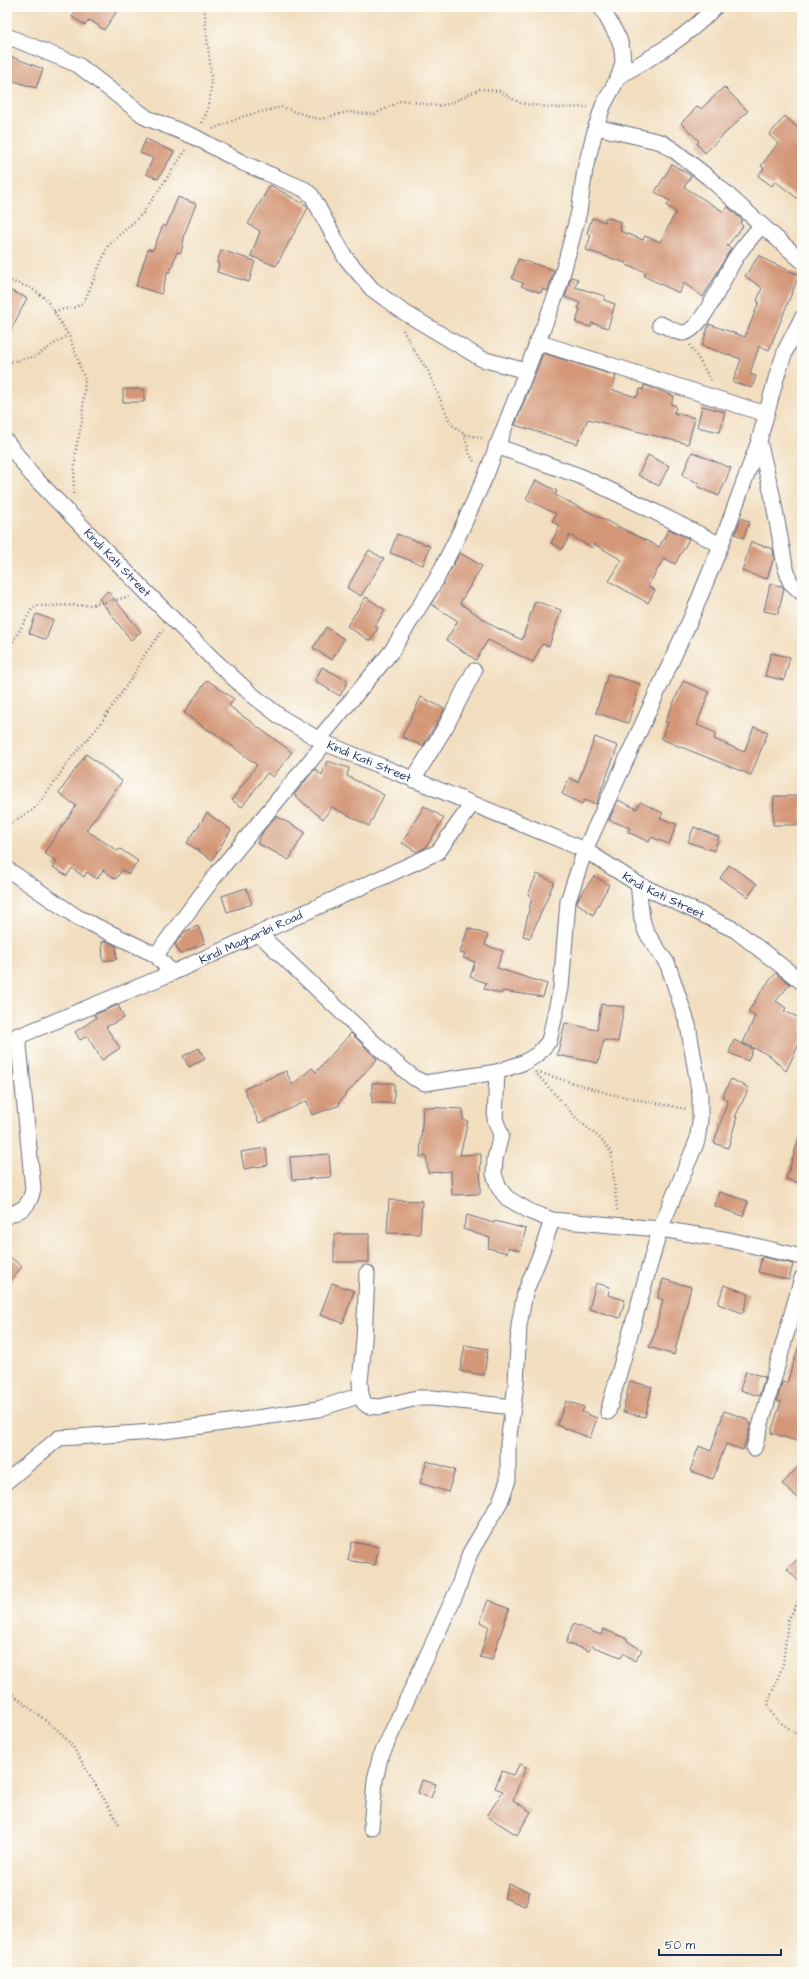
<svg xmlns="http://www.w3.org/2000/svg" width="809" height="1979" viewBox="0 0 809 1979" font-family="'Architects Daughter',sans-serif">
  <rect width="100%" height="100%" fill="#fdfcf7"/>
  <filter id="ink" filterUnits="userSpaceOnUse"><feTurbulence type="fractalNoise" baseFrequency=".025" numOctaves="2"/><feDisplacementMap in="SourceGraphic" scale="8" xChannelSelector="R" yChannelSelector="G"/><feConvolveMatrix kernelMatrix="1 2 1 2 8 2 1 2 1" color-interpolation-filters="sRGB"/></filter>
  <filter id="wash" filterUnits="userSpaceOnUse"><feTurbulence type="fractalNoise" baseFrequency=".012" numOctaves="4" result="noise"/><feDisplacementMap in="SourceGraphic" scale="16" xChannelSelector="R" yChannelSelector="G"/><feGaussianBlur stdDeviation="0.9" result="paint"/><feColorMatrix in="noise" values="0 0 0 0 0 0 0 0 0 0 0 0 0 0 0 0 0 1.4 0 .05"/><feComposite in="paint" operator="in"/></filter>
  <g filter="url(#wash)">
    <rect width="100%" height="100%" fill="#f2debf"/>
    <g id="blocks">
      <path fill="#d39778" d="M73,7H120L104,30L90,20L85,25L72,17L77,10Z
        M7,55L43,69L36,88L7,79Z
        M724,87L748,111L705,153L697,144L699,141L681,123L698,106L701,109Z
        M785,116L802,132V202L775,181L772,186L758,176L764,168L761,166L778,143L769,135Z
        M146,139L174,152L158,179L146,174L153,158L140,153Z
        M672,164L691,176L684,187L724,212L728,207L742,220L740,223L743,226L727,246L731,248L703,297L684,283L679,293L644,276L646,272L626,265V263L586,250L591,235L587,233L592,218L605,222L606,217L621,222L620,231L643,240L645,236L660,242L676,212L667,206L670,201L655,192Z
        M270,185L307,206L308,208L276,266L251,256L260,231L248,224Z
        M178,197L196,204L185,233L181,253L177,252L170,272L168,271L161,294L136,286L148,249L153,250L163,225L166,227Z
        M221,250L255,261L249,282L217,272L219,264L217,263Z
        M759,255L768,261L799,275L769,350L759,346L750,374L756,376L752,388L733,382L741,359L702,346L709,324L745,337L759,302L757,301L762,288L745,276Z
        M518,259L554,270L548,291L542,289L541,293L521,286L523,283L512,279Z
        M571,277L578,279L575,287L605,296L604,300L615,304L608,328L592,323L591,327L576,323L580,309L578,308L580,303L565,297Z
        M7,289L27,298L7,338Z
        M543,353L616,376L612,390L637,397L640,389L643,390L644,385L674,396L671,404L676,406L674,413L695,418L688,444L588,419L577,444L515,425Z
        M123,389H144V402H123Z
        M702,406L725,412L720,432L697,427Z
        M692,452L731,468L719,496L698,487L699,483L682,476Z
        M648,455L669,466L659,486L638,475Z
        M536,480L557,491L555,495L659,547L669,529L689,539L675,564L664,558L648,586L655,590L648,603L609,581L622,560L594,544L592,548L570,535L562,549L551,543L560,526L552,521L556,514L526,499Z
        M741,518L750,522L743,538L735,534Z
        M397,534L430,546L423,565L390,553Z
        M751,542L773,549L774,557L767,579L742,571Z
        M369,550L384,559L361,596L347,588Z
        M460,553L482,566L460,603L495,627L522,640L535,601L561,610L549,646L542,644L533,662L488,640L476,660L446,640L458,621L431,604Z
        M770,584L782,586L784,588L778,614L764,611Z
        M108,591L141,632L131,640L99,599Z
        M366,597L385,610L375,626L378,628L370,641L347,626Z
        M36,614L53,620L46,640L29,633Z
        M326,627L344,639L332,660L313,648Z
        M771,653L790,657L784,680L765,676Z
        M322,667L348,681L340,696L315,681Z
        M608,674L640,684L628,723L596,713Z
        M207,680L234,699L229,706L292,752L273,777L267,773L242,807L232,800L257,765L212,731L211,732L184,713Z
        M683,681L709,692L697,725L716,733L714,739L744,752L754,727L768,732L751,775L661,739L668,723L665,722Z
        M421,697L445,709L423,746L402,737Z
        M595,737L618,746L596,804L584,800L582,804L562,794L569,778L578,782Z
        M86,754L122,781L86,830L118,851L120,849L138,861L129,874L122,870L116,879L103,870L97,879L87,872L84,877L72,868L67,876L53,867L57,861L44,853L76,806L59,793Z
        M327,761L349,768L347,776L384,795L369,826L332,807L323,819L294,795L315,769L322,775Z
        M774,796H802V825H773Z
        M618,800L637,809L640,802L663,813L660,818L677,824L669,844L651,837L649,842L628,832L630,828L609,820Z
        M424,806L444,818L426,847L417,852L402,843Z
        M207,813L231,830L212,860L187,843Z
        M276,816L305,832L289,860L257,843L264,830Z
        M694,827L719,837L714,851L688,842Z
        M729,865L757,884L748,897L720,878Z
        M537,874L554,882L530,938L523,936L532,897L528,895Z
        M594,876L609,885L593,915L577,903L579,897Z
        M246,888L252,904L227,912L222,896Z
        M198,926L205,943L180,954L175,944L184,932Z
        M468,928L488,935L485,945L503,951L497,968L547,984L543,997L502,991V994L484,989L486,983L470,977L475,962L463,958L465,954L460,953Z
        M106,941L116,946L117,959L103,961L102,942Z
        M776,973L790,984L776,1001L786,1008L784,1011L802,1019V1038L786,1071L769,1055L743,1043L755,1016L748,1012L765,986Z
        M601,1004L624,1007L618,1042L604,1040L598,1063L557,1055L565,1023L597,1030Z
        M118,1005L124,1018L106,1027L120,1048L102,1060L87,1036L80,1040L75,1032L96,1018L94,1015Z
        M351,1033L377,1059L339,1102L340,1105L312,1115L307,1101L259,1123L244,1089L286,1071L292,1085L312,1068L316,1072Z
        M734,1040L753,1049L748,1061L729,1053Z
        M199,1048L205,1059L189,1067L183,1056Z
        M731,1079L749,1088L735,1117H737L728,1148L714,1143L728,1100L722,1097Z
        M372,1083H394V1103H372Z
        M423,1107L463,1109V1120L468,1121L460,1155L481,1154L480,1194L452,1195L451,1171L428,1173L426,1156L420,1157Z
        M799,1138L802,1139V1184L786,1179Z
        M266,1148L268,1165L244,1169L241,1152Z
        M329,1154L331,1177L292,1180L290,1157Z
        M719,1192L748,1201L743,1216L714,1206Z
        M389,1200L422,1201L420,1234L387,1233Z
        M467,1215L494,1223L495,1221L526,1229L520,1251L508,1247L507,1253L488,1248L490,1238L463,1229Z
        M334,1234H369V1262H334Z
        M7,1254L22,1267L7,1285Z
        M762,1257L793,1264L789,1280L758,1272Z
        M663,1279L691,1287L674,1355L649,1347L654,1335L663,1300L658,1298Z
        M332,1283L354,1291L343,1323L320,1315Z
        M596,1283L610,1287L608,1295L625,1300L620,1318L589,1309Z
        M724,1285L749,1294L743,1313L718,1304Z
        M465,1345L488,1349L484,1375L460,1371Z
        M799,1345L802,1346V1435L800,1442L771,1433L781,1402L777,1401L782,1382L787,1383Z
        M746,1371L765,1377L759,1396L740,1390Z
        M630,1381L652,1387L645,1417L623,1412Z
        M566,1401L584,1407L582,1412L597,1418L590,1438L557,1425Z
        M724,1411L745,1418L751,1424L743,1450L726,1444L713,1479L690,1471L699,1446L711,1451Z
        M427,1461L455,1470L448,1492L420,1483Z
        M802,1463V1502L782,1484Z
        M352,1542L379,1547L375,1565L348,1560Z
        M802,1555V1585L787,1569Z
        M488,1600L509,1609L492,1660L480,1657L489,1626L480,1622Z
        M573,1624L601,1635L603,1629L628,1639L627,1641L642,1650L635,1661L623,1653L621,1657L591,1646L589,1651L566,1643Z
        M520,1764L526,1767L513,1800L531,1812L517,1835L487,1816L503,1791L495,1788L502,1771L513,1775Z
        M422,1780L436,1784L431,1798L418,1793Z
        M509,1884L530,1892L525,1906L504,1898Z"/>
    </g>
  </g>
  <g filter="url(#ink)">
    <use href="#blocks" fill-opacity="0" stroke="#666c80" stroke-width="1"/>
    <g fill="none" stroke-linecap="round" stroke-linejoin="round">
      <g stroke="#666c80" stroke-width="17">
        <g id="minor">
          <path d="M7,36L78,65L147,118L195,137L243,163L304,189L312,196L345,257L372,289L402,311L482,359L526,371"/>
          <path d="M619,76C653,57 688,36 715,7"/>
          <path d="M596,127L661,142L675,151L709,178L802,261"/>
          <path d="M660,324C666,326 677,333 683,333C702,332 725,274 735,259C742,247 752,237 761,226"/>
          <path d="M537,342L766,414"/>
          <path d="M759,441L772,494L785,565L790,582L802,593"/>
          <path id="s1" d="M7,442L31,474L147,593L214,660L251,694L282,718L325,743L585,850L638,884L735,930L802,982"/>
          <path d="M496,446L580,476L639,504L721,545"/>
          <path d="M319,739L391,652L436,580L460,532L486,475L559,287L579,212L585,169L596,127L603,106L619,76L623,62L622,50L619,39L601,7"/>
          <path d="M413,780L446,726L474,671"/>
          <path d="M7,869L77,917L156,955L172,973"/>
          <path d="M258,933L391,1059L414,1078L425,1083L497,1072L525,1062L538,1054L549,1041L561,988L568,901L585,850L692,616L721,545L759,441L777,375L786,349L802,318"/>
          <path d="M156,955L218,872L325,743"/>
          <path id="s2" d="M7,1041L172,973L438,852L472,804"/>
          <path d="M497,1072L495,1119L501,1135L495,1159L494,1174L499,1188L507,1198L531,1212L552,1220L660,1229L729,1240L802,1257"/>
          <path d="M7,1216C23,1209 29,1208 33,1189L18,1035"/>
          <path d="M367,1273L364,1340L360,1382L361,1395L364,1403L368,1406L380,1407L417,1398H433L513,1407"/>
          <path d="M608,1412L660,1229L697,1141L700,1121V1096L688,1025L668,965L646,932L642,919L638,884"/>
          <path d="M754,1448L802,1278"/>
          <path d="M7,1481L59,1438L155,1432L202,1426L318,1409L361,1395"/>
          <path d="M371,1828L375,1780L380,1758L457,1591L470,1553L500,1502L508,1480V1443L516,1384L519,1325L525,1293L541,1253L552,1220"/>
        </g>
      </g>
      <path stroke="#666c80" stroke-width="2.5" stroke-dasharray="1 3" stroke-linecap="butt" d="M202,123C221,86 204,46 205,7
        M213,129L244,116L281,107L311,117L320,119L348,112L369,114H375L402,100L437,106L448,104L480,89L499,91L520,103L533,105L557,108L588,107
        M7,280L31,288L46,299L70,338L85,380L82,422L76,448L73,496
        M54,311L76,307L84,302L108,246L143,213L186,150
        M403,330L413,349L428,371L451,424L464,434L482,438
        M690,345L711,380
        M7,363L36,356L68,335
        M464,434L470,455L474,461
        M7,652L32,609L36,606L91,605L129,597
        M7,825L33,810L41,801L72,757L98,727L133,676L145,654L163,630
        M535,1072L578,1120L601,1139L611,1152L617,1210
        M537,1072L610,1094L686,1109
        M802,1595L788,1620L783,1664L768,1703L770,1711L778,1721L792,1730L802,1742
        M7,1690L60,1732L73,1747L119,1824"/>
      <use href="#minor" stroke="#fff" stroke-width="15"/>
    </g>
  </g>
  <g text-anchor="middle" stroke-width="4" stroke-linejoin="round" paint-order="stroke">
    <g font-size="12" fill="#1b2f5e" stroke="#fdfcf7">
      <text dy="4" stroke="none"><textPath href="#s1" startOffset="164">Kindi Kati Street</textPath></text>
      <text dy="4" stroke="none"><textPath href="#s1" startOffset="488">Kindi Kati Street</textPath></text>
      <text dy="4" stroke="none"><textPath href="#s1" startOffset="812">Kindi Kati Street</textPath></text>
      <text dy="4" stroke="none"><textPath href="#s2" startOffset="265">Kindi Magharibi Road</textPath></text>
    </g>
  </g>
  <rect width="809" height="1979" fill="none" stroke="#fdfcf7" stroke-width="24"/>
  <path d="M659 1949v6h122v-6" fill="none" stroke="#1b2f5e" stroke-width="2"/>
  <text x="665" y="1949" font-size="12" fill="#1b2f5e" stroke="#fdfcf7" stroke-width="3" paint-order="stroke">50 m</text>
</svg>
